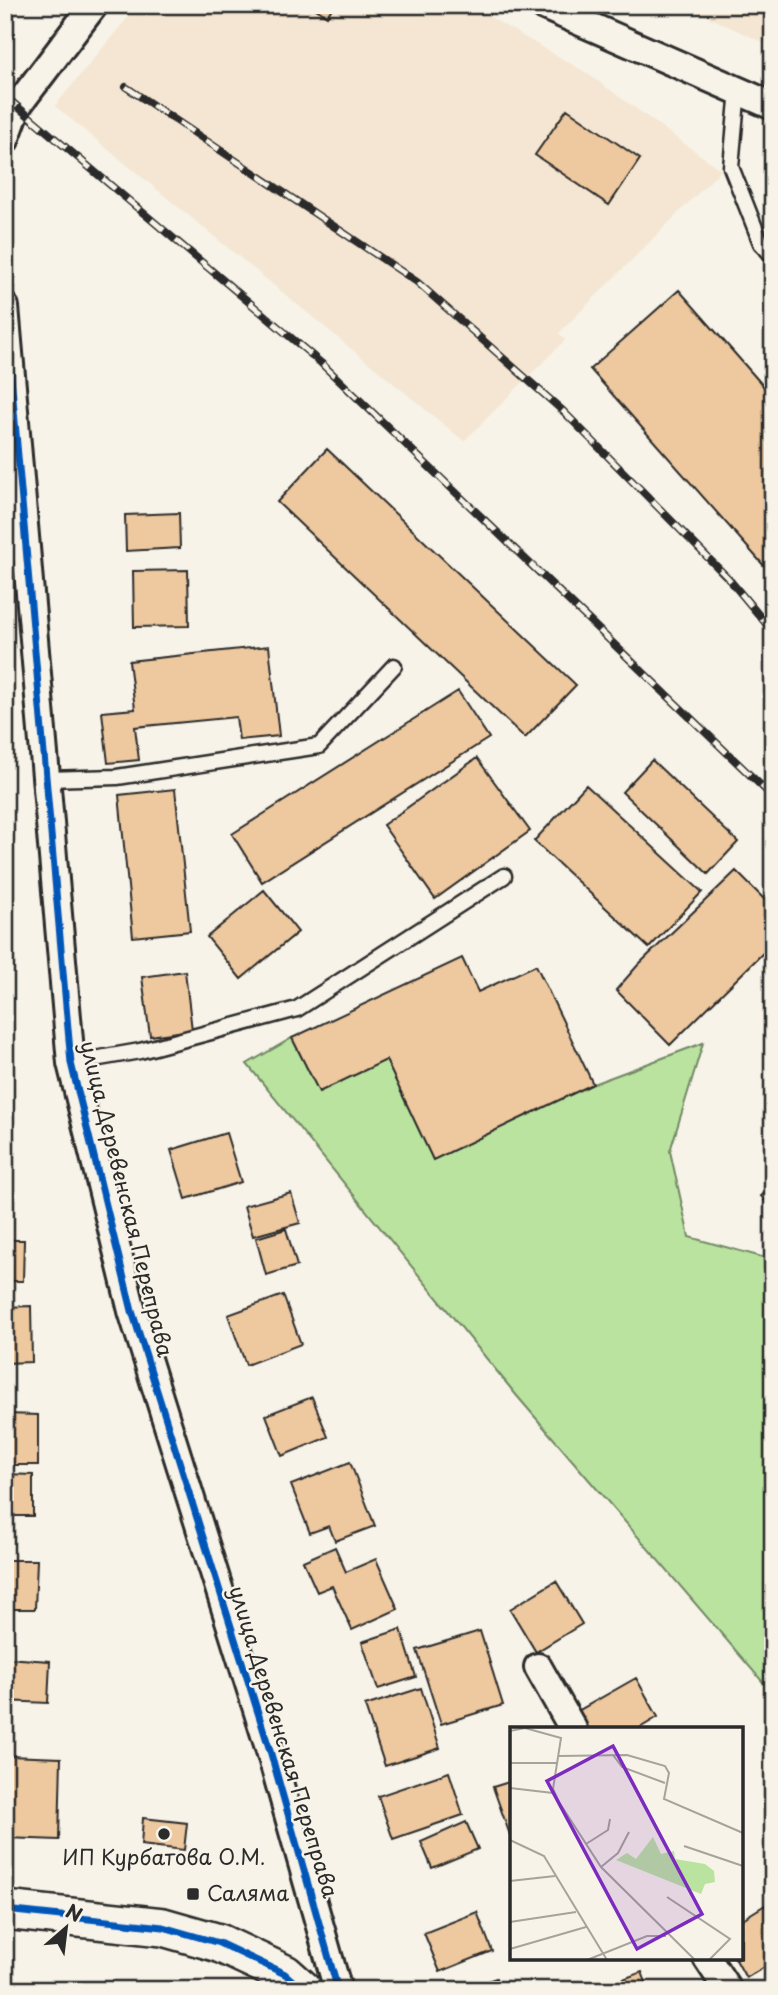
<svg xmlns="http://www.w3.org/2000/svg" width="778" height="1995" viewBox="0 0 778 1995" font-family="'Playpen Sans',sans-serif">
  <rect width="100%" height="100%" fill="#f7f3e8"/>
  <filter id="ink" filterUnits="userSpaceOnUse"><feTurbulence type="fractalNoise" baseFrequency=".0143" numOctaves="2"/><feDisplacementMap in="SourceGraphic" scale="14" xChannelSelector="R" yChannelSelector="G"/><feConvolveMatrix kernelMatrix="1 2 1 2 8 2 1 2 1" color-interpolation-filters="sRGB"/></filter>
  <g filter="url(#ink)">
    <path fill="#f4e6d2" d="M138,5H469L585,72L721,170L559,333L565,340L464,441L55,106Z
      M682,5H773V47Z"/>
    <path fill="#bae39f" stroke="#728765" stroke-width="2" d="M292,1038L319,1092L386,1060L433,1160L593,1084L703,1043L670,1151L689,1237L773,1260V1694L517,1396L247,1064Z"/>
    <path fill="#eec89e" stroke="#2b2b2b" stroke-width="2" d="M310,5H334L327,16Z
      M567,109L640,159L609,205L535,155Z
      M679,290L773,397V576L590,369Z
      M327,449L576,685L525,738L277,502Z
      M179,513L180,548L126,551L125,515Z
      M188,570L189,626L134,627L133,571Z
      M269,646L279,736L239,740L236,717L135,727L139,760L108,763L102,712L135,709L129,661Z
      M458,691L489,738L262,882L232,834Z
      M477,758L530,831L435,899L383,825Z
      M652,760L738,842L708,874L622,792Z
      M586,785L702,892L649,948L534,841Z
      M175,789L190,931L133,937L119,795Z
      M736,871L773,908V943L670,1045L616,990L638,965Z
      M264,890L298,932L241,979L207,937Z
      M462,958L478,992L536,965L593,1084L433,1160L386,1060L319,1092L292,1038Z
      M185,971L192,1030L150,1036L142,977Z
      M226,1133L241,1182L186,1199L171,1150Z
      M773,1186V1210L761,1196Z
      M291,1193L300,1223L253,1236L244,1206Z
      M286,1229L297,1266L266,1275L256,1238Z
      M5,1240H24L23,1281H5Z
      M283,1295L301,1344L246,1365L228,1315Z
      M31,1306L32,1362L5,1363V1307Z
      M312,1397L328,1437L282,1456L266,1415Z
      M5,1414L38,1415V1465H5Z
      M350,1462L375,1526L335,1541L329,1526L310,1533L291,1485Z
      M5,1474L33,1475V1516H5Z
      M335,1547L346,1572L376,1559L398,1609L352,1630L332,1586L317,1592L303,1561Z
      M5,1560H37L35,1609H5Z
      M556,1581L582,1624L536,1652L510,1609Z
      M401,1629L416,1677L378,1689L362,1642Z
      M480,1631L503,1705L441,1724L417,1650Z
      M5,1658L50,1661L48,1703L5,1701Z
      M636,1678L658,1717L638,1729H588L578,1711Z
      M421,1688L440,1748L385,1766L365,1706Z
      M8,1756L61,1758L59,1840L5,1838Z
      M449,1772L463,1815L393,1839L378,1796Z
      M512,1781V1835H510L493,1787Z
      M143,1818L187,1823L184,1850L141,1845Z
      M466,1822L478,1849L432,1868L421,1842Z
      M765,1905L773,1917V1962L746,1978L735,1958H741V1920Z
      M477,1912L492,1951L440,1972L424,1933Z
      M642,1972L649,1990H599V1988Z
      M496,1978L500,1990H461Z"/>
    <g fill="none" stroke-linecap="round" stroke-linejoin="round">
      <g stroke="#2b2b2b" stroke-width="19">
        <path id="lane" d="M738,89L731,167L761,243L773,256
          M47,779L117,777L319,746L394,666
          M71,1063L140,1051L297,1009L504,876"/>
      </g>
      <g stroke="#2b2b2b" stroke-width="32">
        <path id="street" d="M542,5L773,106
          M5,140L18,105L94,5
          M5,307L71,1063L132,1311L271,1754L338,1990
          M538,1667L573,1729
          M707,1958L728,1990"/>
      </g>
      <g stroke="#2b2b2b" stroke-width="42">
        <path id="secondary" d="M5,1910L163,1927L219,1943L285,1974L303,1990"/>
      </g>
      <use href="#lane" stroke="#f7f3e8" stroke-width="14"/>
      <use href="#street" stroke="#f7f3e8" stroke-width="26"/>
      <use href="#secondary" stroke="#f7f3e8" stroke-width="37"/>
      <g stroke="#2b2b2b" stroke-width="8">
        <path id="rail" d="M126,87L417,282L563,411L728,578L773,632
          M5,96L321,363L773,797"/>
      </g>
      <use href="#rail" stroke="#f7f3e8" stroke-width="5" stroke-dasharray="16" stroke-linecap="butt"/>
      <g stroke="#f7f3e8" stroke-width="11">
        <path id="cycleway" d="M5,307L71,1063L132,1311L271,1754L338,1990
          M5,1910L163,1927L219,1943L285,1974L303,1990"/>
      </g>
      <use href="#cycleway" stroke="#0057b8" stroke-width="7"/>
    </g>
  </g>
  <g fill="#2b2b2b" stroke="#f7f3e8" stroke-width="2.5">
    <circle cx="164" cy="1834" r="7"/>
    <rect x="186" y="1887" width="14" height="14" rx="3.5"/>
  </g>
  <g text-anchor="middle" stroke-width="5" stroke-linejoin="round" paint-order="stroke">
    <g font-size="21" fill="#2b2b2b" stroke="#f7f3e8">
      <text transform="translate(126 1199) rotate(76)" y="7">улица Деревенская Переправа</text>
      <text transform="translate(283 1742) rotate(73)" y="7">улица Деревенская Переправа</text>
    </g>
    <g font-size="21" fill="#2b2b2b" stroke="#f7f3e8">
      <text x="164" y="1865">ИП Курбатова О.М.</text>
      <text x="207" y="1901" text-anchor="start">Саляма</text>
    </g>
  </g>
  <g transform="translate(510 1727)">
    <rect width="233" height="233" fill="#f7f3e8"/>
    <path d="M143,110L151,127L164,124L165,132L195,137L204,144L205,155L195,157L191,167L106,133L117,126L126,132Z" fill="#bae39f"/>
    <path fill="none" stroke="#a5a39c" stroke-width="2" d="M0,4L15,1L51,11L43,62L49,75L91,140L185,233M103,28L112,40L155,56M49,29L117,28L155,39L159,46L154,72L233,106M0,36H47M0,61L43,66M0,113L34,129L97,233M76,117L98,103L100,92M174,119L233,139M91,140L108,126L119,105M0,154L45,149M157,170L220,212L199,233M0,195L66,185M0,222L76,200M77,233L137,209H156"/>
    <path fill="#7b2cbf" fill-opacity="0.15" stroke="#7b2cbf" stroke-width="3.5" d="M103,19L192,187L127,222L37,54Z"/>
    <rect width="233" height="233" fill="none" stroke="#2b2b2b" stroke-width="3.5"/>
  </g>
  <rect width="778" height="1995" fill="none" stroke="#f7f3e8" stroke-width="28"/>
  <rect x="14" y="14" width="750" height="1967" fill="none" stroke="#2b2b2b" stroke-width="2.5" filter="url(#ink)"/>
  <g transform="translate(66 1928) rotate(28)" stroke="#f7f3e8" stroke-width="5" paint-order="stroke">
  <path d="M0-5L12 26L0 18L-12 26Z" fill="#2b2b2b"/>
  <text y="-10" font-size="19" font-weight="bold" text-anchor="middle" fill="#2b2b2b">N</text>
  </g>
</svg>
